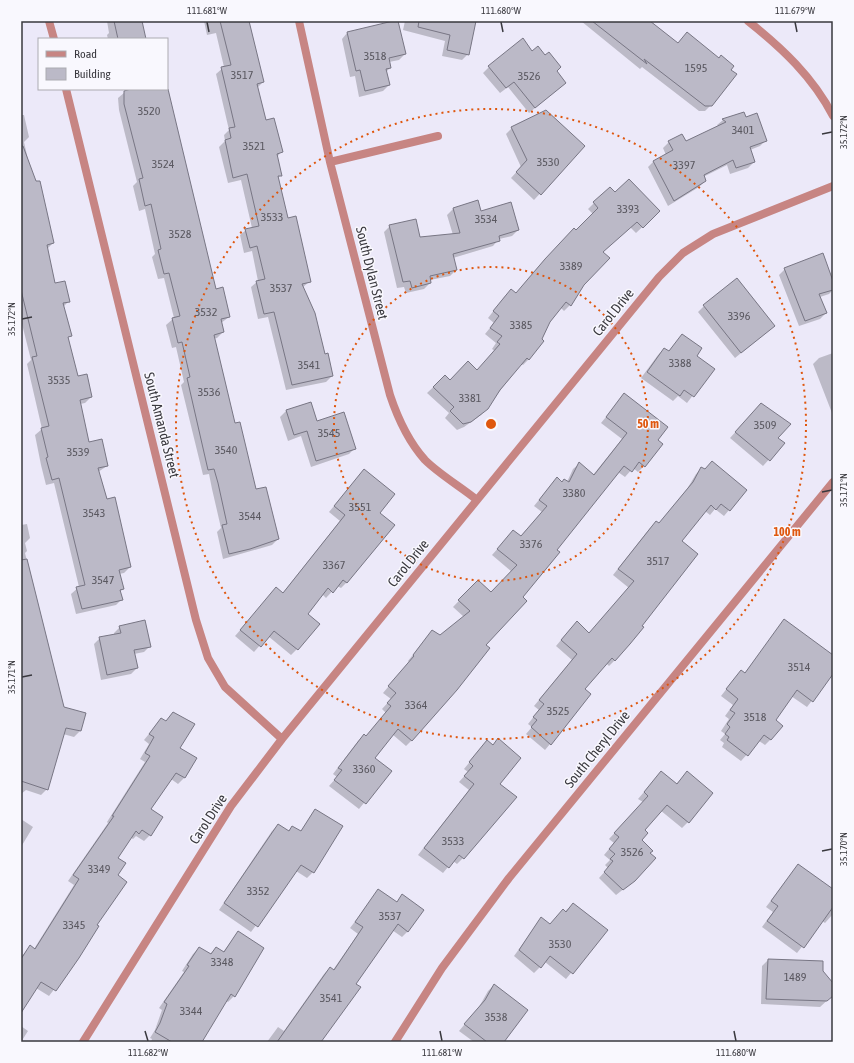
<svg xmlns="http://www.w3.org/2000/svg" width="854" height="1063" viewBox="0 0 854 1063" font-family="'Asap Condensed',sans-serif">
  <rect width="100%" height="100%" fill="#ece9f9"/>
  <path fill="#0003" d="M107,21H141L145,39H108L107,35L109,33Z
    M204,21H249L263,82L257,88L266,121L281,152L277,157L281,175L278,178L287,220L310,281L302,288L332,376L326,382L286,390L268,317L258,319L251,287L258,281L252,251L244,253L240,235L246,230L252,228L241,180L228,183L219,147L225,141L224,135L229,130L216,74L224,67L216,33L207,35Z
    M405,21H475L468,54L462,60L442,56L445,41L403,30Z
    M581,21H649L677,44L687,33L711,105L705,111H699L642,67L640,69Z
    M347,33L405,54L399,60L389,62L390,68L386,72L389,85L383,91L359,97L355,76L350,77L342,39Z
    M532,52L556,71L565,83L529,113L508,87L500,93L483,73L489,67Z
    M124,89H167L215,290L229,317L221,323L223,332L217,338L213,339L234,424L255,490L278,539L272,545L223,559L217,532L221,528L212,489L209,474L203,475L181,385L184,382L176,347L172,348L166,325L174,318L164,278L158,279L152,257L155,254L145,209L139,211L133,186L137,182L119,110L118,98L125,92Z
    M743,113L745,118L766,140L760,146L750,150L754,162L748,168L730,174L727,165L703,177L705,181L699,187L668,206L648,167L654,161L666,155L663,148L669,142L686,143L718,126L717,125L723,120Z
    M21,115H24L29,137L24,142L30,168L53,243L47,249L55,284L69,301L63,307L70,335L67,338L77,377L91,397L85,403L80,404L89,443L107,466L98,472L130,567L124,573L119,574L123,588L120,592L122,599L116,605L76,614L71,594L79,587L54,483L46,485L41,465L35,435L42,429L27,364L31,360L21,320Z
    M512,128L584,146L534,200L511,178L521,167L506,134Z
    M615,193L653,217L636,233L630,227L602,253L570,305L564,311L560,307L549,321L529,359L523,365L521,364L481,415L464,427L457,430L445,418L449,413L427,393L445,376L450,381L477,371L495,351L492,349L496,343L485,334L494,323L488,318L505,296L516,294L539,266L568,235L576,232L593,214L588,209L594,203Z
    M453,209L481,212L518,230L512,236L499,239L493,246L453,258L456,270L450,276L430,280V283L424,289L406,293L404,287L397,288L384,232L390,226L419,238L453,235L447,215Z
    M785,269L833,284V290L829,294L820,297L826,313L820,319L799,326L779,275Z
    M704,306L774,326L735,358L698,312Z
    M682,335L695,356L713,369L687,403L678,396L673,401L641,378L658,355L664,349L668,352Z
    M833,353V413H832L813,364L819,358Z
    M624,395L656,440L644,466L638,472L633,468L625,477L618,472L556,550L412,740L406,746L392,734L373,759L390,771L359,809L329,786L337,777L333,774L358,741L364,735L366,737L386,713L382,709L391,699L383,693L409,662L408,661L427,637H440L464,617L453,607L478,581L491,594L512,572L492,555L508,537H520L542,512L534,506L551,485L567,482L573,469L579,464L593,475L622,439L601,423Z
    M311,403L316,422L355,448L349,454L311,467L301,436L288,441L280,417L286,411Z
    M755,410L783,444L763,466L730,438Z
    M702,468L729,510L724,516L715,509L710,515L705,511L680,541L641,626L615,660L609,666L606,663L584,689L550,744L545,750L526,734L532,727L528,724L539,710L534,706L572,660L556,646L571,628L589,634L629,588L613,575L650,528L659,524L687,489L696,474Z
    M364,470L378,513L347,582L341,588L337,586L326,598L322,594L307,614L297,649L291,655L268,636L254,652L235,636L276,589L282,594L340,521L329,512Z
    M27,524L30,538L25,543L27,551L25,553L63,708L80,731L74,737L63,734L47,789L41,795L26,790L21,794V525Z
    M784,621L833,656V673L807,707L791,696L774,720L771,739L765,745L759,741L741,761L722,747L724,743L720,740L725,734L721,731L729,719L725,716L733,705L721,696L735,678L744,674Z
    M120,627L150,646L144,652L134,654L137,668L131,674L101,680L94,644L100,638L114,635V633Z
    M173,713L179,748L196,758L184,778L178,784L171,779L150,810V835L144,841L136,836L133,839L130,837L116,858V875L96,925L78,958L49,996L36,988L21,1011V957L30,947L34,949L74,885L68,881L108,823L107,822L145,762L140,759L149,744L144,740L161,719L165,722Z
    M498,740L499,784L463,858L457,864L453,861L443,873L418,855L469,790L459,782L468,772L464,769L481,748L492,746Z
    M661,772L676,784L687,773L688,822L682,828L660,810L644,830L634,881L616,895L599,878L608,868L605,865L610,860L604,855L614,843L609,839L643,802L638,799Z
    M315,810L313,872L307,878L296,871L251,932L219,910L272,831L278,825L288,831L292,827L300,832Z
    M21,819L33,827L21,847Z
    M798,865L833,890V914L825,923L822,921L797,953L762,927L773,912L766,907Z
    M379,890L396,903L402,896L408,931L402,937L392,930L355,984L320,1042H267L278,1027L284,1031L324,974L330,968L333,970L358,934L350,928Z
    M573,904L606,930L566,979L545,962L534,973L514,956L541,919L550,925Z
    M238,933L234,996L228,1002L226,1001L201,1042H151L152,1039L150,1038L155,1030L162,1010L159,1008L184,972L182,971L193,954L199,948L210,954L216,948L223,952Z
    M768,960L822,972L833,984V995L820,1007L761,1004L762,966Z
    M494,985L503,1042H474L459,1031L479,1007L488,991Z
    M21,1026L28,1031L21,1042Z"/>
  <path fill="#bbb9c7" stroke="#787684" d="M114,21H142L146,39H118Z
    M220,21H249L264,82L257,84L266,120L274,118L283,152L277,154L282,176H278L288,218L296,216L311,282L302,284L315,313L325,354L328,353L333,376L292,385L274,312L264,314L256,281L265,279L257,246L250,248L245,229L259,226L247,174L233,178L225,140L231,138L229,128L235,127L221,67L231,65Z
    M393,21H398L406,54L389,58L391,68L386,69L390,85L365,91L360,70L356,71L347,32Z
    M419,21H476L469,55L447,50L450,35L418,27Z
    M592,21H650L678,43L687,32L719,58L721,55L734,66L731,70L737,74L712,106H705L644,59L647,64Z
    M523,38L532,51L538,46L545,55L549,52L561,67L557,71L566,83L535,108L514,82L506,88L488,66Z
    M131,89H168L216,289L223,287L230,317L221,319L224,332L214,335L235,423L240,422L256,489L266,487L279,539L250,549L229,554L222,525L227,524L218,483L214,469L208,470L187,378L190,377L182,342L178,343L172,318L180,316L169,273L164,274L158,250L161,249L151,204L145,206L139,179L143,178L124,104V91Z
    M546,110L585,146L541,195L516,172L527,160L511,127Z
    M744,112L746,117L757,113L767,141L750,147L755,162L736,168L733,160L704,175L706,181L674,201L653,161L673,150L668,141L682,134L686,141L726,122L722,119Z
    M21,146H23L36,181H40L54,243L47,245L55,283L65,281L70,302L63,303L72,336L68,337L78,376L87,374L92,397L80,400L89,442L102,439L108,466L98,468L107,499L115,497L131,567L119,570L124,589L120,590L123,600L82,609L76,587L85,585L59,478L52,480L46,458L48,457L41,428L49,426L32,357L37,356L21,290Z
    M629,179L660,211L643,228L637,222L603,252L610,258L584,285L571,306L566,302L550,322L542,339L544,341L529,360L527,358L500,390L488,409L471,422L463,424L450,411L454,407L433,387L445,375L450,380L468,361L477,370L500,344L497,342L502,336L490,328L499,316L493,311L511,289L516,293L545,259L574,228L576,230L598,208L593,202L610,187L615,192Z
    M478,200L481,211L511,202L519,230L499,236L500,241L453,254L457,270L430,276L431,283L412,288L410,281L403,282L389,225L416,219L420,237L460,233L453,208Z
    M823,253L833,281V290L819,294L827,313L805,321L784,268Z
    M737,278L775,326L741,353L703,305Z
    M682,334L702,348L697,356L715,369L694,397L684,390L680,396L647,372L664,348L669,351Z
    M624,393L668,427L658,440L663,444L645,467L639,462L632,472L624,466L557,550L560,552L523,597L527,601L486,645L490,648L457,690L412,741L398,729L375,758L392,771L366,804L334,780L342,770L338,768L364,734L366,736L391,706L387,703L396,693L388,686L414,656L413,655L432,630L440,635L470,611L458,600L478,580L491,592L517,565L497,549L513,530L521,536L547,506L539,500L557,477L562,482L564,479L569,482L579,462L594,475L627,433L606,417Z
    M311,402L317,421L344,412L356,449L316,461L307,431L294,435L286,410Z
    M761,403L791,424L778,438L785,443L770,461L735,432Z
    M712,461L747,490L730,511L721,504L716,510L711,505L682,541L698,554L642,626L644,627L630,644L615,661L612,658L585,689L591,694L551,745L531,727L537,720L533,717L544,704L539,700L577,654L561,640L577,621L589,633L634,581L618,569L656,521L659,523L693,482L701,467L705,469Z
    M364,469L395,494L380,513L395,525L347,583L343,580L333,593L328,588L308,614L320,624L298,650L274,631L261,647L240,630L276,587L283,593L345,515L334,506Z
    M27,559L64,707L86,713L81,731L66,728L48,790L21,781V560Z
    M784,619L833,655V674L813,702L797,690L776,720L783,726L771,740L764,735L748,756L727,740L729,737L725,734L730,727L727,724L735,713L730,710L738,699L726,689L741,670L745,673Z
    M145,620L151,647L134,650L138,668L107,675L99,637L121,633L119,626Z
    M173,712L195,724L180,748L197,758L185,778L176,773L151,809L163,817L151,836L142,830L139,834L136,831L118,858L126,863L118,875L127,882L97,925L99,926L79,958L56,991L41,982L21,1013V959L30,945L35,949L79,879L73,875L114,816H112L150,756L145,753L154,737L149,734L161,718L166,721Z
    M498,738L521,758L500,784L517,797L464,859L459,855L449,868L424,848L474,784L464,776L473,766L469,762L487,740L493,745Z
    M661,771L677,784L687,771L713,793L689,823L667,805L645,830L648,833L642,840L653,851L650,853L656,858L635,881L623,890L604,872L613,861L610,859L615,854L609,849L619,837L614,833L648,796L644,792Z
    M315,809L343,826L314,873L301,865L258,927L224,903L278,824L289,831L292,826L301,831Z
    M798,864L833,889V907L804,948L767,921L778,906L771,901Z
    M378,889L397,902L402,894L424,910L408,932L398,924L356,984L361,987L321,1042H277L330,967L334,970L363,927L355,922Z
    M573,903L608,930L573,974L550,956L541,968L519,950L541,917L550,924L563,909L566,912Z
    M238,931L264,948L235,997L231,994L202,1042H172L155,1032L160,1023L167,1004L164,1002L189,966L187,965L199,947L211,954L216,947L224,952Z
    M768,959L823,961V971L833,983V996L827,1001L766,999Z
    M494,984L528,1010L504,1042H487L464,1024L485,1000Z"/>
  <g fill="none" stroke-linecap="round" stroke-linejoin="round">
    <path stroke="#c78583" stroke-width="8" d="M49,21L54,39
      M299,21L330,162L390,395C398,419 408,441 425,460C439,474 461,487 477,500
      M66,89L196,620L208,658L225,687L282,739
      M330,162L438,136
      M83,1042L231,806L282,739L659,277L683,253L713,234L833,186
      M395,1042L442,968L509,878L833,482"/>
    <path stroke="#c78583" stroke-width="8" d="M748,21C782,48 813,77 833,116"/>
  </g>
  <path fill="none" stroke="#39383e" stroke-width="1.5" d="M207,22L209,32M501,22L503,32M795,22L797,32M822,134L832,132M22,319L32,317M822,492L832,490M22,677L32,675M822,851L832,849M145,1031L148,1041M440,1031L442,1041M734,1031L736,1041"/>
  <g fill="none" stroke="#df570e" stroke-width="2" stroke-dasharray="2 4">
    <circle cx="491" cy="424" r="157"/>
    <circle cx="491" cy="424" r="315"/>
  </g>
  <g text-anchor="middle" stroke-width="3" stroke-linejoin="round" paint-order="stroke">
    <g font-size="12" fill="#5a5860">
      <text x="375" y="60">3518</text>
      <text x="696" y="72">1595</text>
      <text x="242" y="79">3517</text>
      <text x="529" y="80">3526</text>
      <text x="149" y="115">3520</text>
      <text x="743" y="134">3401</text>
      <text x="254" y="150">3521</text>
      <text x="548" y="166">3530</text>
      <text x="163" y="168">3524</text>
      <text x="684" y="169">3397</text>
      <text x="628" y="213">3393</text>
      <text x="272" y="221">3533</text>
      <text x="486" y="223">3534</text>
      <text x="180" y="238">3528</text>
      <text x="571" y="270">3389</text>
      <text x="281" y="292">3537</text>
      <text x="206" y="316">3532</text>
      <text x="739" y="320">3396</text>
      <text x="521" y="329">3385</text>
      <text x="680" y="367">3388</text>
      <text x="309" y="369">3541</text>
      <text x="59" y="384">3535</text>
      <text x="209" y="396">3536</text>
      <text x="470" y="402">3381</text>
      <text x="765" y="429">3509</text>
      <text x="329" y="437">3545</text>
      <text x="226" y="454">3540</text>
      <text x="78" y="456">3539</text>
      <text x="574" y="497">3380</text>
      <text x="360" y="511">3551</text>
      <text x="94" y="517">3543</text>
      <text x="250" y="520">3544</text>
      <text x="531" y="548">3376</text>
      <text x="658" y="565">3517</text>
      <text x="334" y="569">3367</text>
      <text x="103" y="584">3547</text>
      <text x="799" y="671">3514</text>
      <text x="416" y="709">3364</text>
      <text x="558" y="715">3525</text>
      <text x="755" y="721">3518</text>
      <text x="364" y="773">3360</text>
      <text x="453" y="845">3533</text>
      <text x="632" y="856">3526</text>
      <text x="99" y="873">3349</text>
      <text x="258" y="895">3352</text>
      <text x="390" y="920">3537</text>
      <text x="74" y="929">3345</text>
      <text x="560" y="948">3530</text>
      <text x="222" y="966">3348</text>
      <text x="795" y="981">1489</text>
      <text x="331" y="1002">3541</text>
      <text x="191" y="1015">3344</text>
      <text x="496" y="1021">3538</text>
    </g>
    <g font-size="14" fill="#39383e" stroke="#f9f8fe">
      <text transform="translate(372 273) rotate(76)" y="5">South Dylan Street</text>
      <text transform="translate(613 312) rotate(-51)" y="5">Carol Drive</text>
      <text transform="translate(162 425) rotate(76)" y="5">South Amanda Street</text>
      <text transform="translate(408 563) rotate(-51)" y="5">Carol Drive</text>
      <text transform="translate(597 749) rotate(-51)" y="5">South Cheryl Drive</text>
      <text transform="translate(208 819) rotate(-57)" y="5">Carol Drive</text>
    </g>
  </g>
  <circle cx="491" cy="424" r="6" fill="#df570e" stroke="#f9f8fe" stroke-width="2"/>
  <g font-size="12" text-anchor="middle" font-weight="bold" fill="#df570e" stroke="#f9f8fe" stroke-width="3" stroke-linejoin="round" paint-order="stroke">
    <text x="648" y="428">50 m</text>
    <text x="787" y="536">100 m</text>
  </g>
  <rect width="854" height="1063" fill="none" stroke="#f9f8fe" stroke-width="44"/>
  <rect x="38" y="38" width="130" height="52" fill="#f9f8fe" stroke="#acabb1"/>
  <rect x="46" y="51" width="20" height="6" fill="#c78583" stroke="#acabb1"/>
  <text x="74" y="58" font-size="12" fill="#39383e">Road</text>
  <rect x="46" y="68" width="20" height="12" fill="#bbb9c7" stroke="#acabb1"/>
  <text x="74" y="78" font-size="12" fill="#39383e">Building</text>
  <rect x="22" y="22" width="810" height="1019" fill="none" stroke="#39383e" stroke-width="1.5"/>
  <g font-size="10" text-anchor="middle" fill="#39383e">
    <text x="207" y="14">111.681°W</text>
    <text x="501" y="14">111.680°W</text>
    <text x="795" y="14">111.679°W</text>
    <text transform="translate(843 132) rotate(-90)" y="4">35.172°N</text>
    <text transform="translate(11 319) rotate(-90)" y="4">35.172°N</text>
    <text transform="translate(843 490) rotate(-90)" y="4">35.171°N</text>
    <text transform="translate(11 677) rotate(-90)" y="4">35.171°N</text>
    <text transform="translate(843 849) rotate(-90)" y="4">35.170°N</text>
    <text x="148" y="1056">111.682°W</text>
    <text x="442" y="1056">111.681°W</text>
    <text x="736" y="1056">111.680°W</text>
  </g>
</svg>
